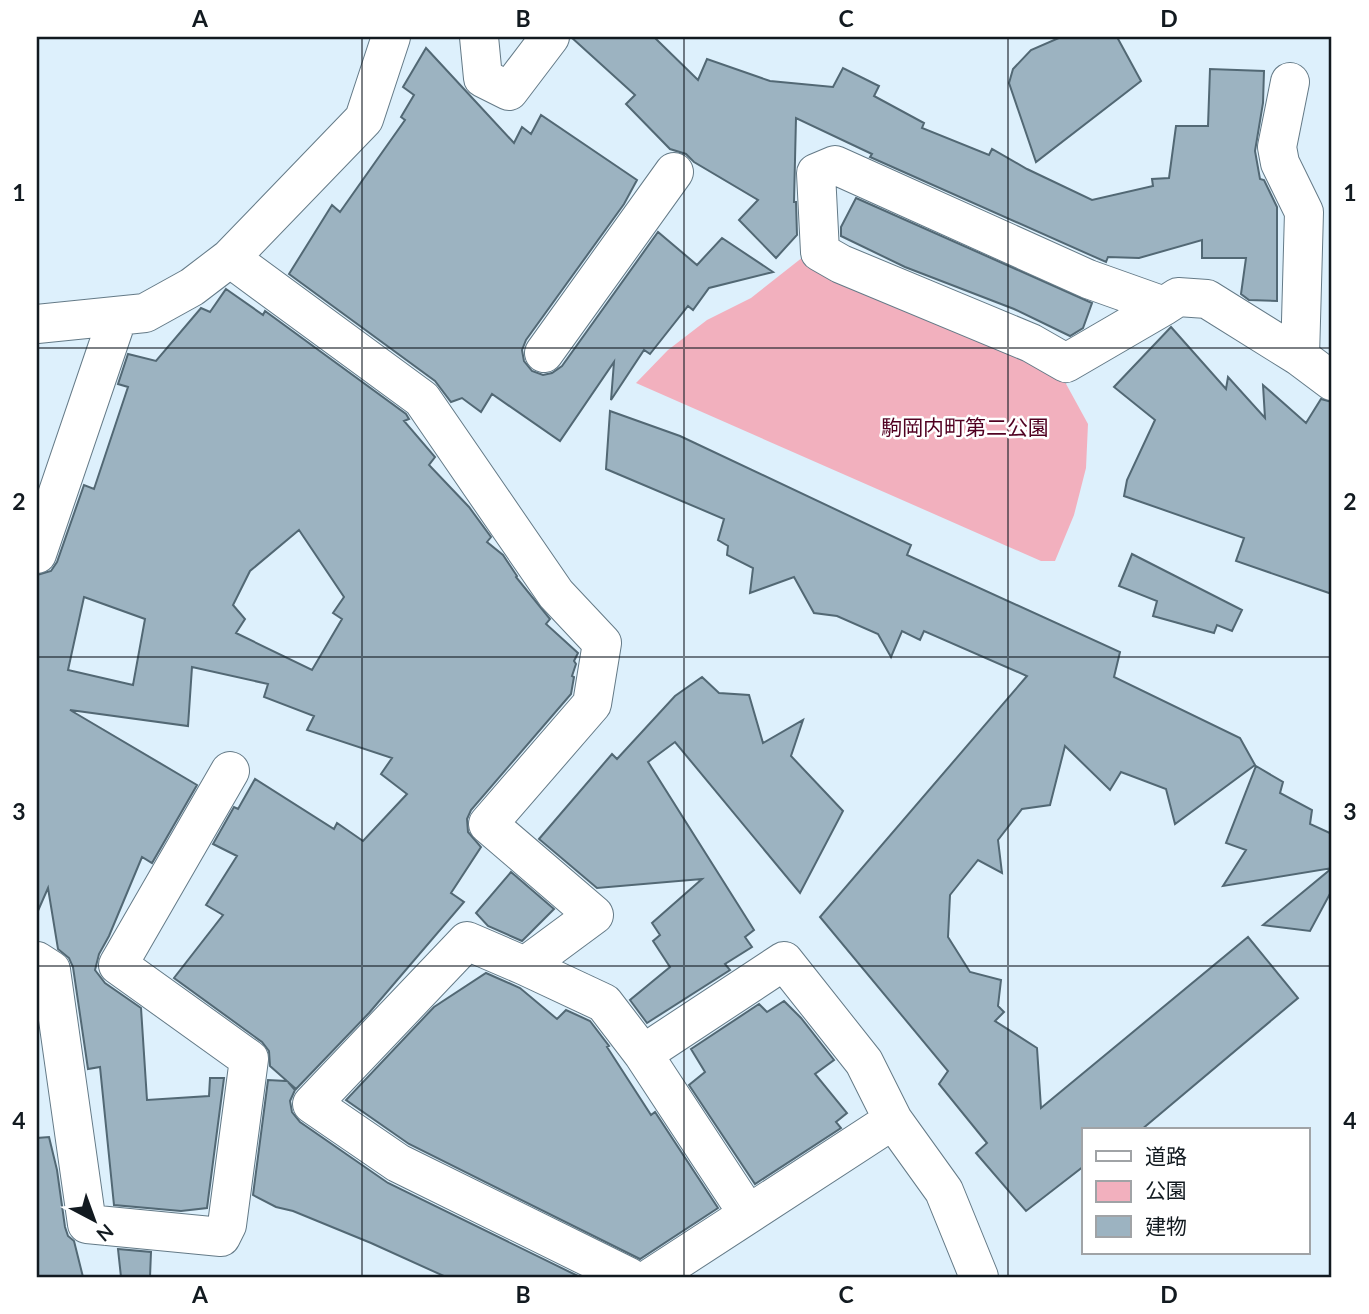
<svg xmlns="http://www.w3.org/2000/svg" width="1369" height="1314" viewBox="0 0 1369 1314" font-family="Lato,'Noto Sans JP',sans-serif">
  <rect width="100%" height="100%" fill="#ddf0fc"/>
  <path fill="#f2b0be" d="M803,257L1059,371L1088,424L1086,468L1074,515L1055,561H1041L636,383L668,350L707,320L751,298Z"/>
  <path fill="#9cb3c1" stroke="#526874" stroke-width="2" fill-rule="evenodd" d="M571,37H654L698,80L707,59L770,81L833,87L843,68L879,86L874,96L924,123L922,128L989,155L992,149L1027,169L1092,200L1153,186L1152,179L1169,178L1176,126H1208L1210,69L1264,71L1263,103L1255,151L1260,179L1264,180L1277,207V301L1249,300L1241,294L1246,258H1202V240L1139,258L1108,257L1106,262L870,157L872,154L796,118L794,202H796L797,235L776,258L739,220L758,200L694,162L686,154L670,149L626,104L635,95Z
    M1061,37H1117L1141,81L1036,162L1009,83L1013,69L1031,50Z
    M426,48L514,143L522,127L531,134L541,115L637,180L624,204L526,340L522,350L524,361L532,371L543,375L552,373L562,366L658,232L697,265L722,238L773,272L709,288L693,310L688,306L650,354L644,350L611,400L614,362L560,441L492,394L481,412L462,398L451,402L435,381L289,274L332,205L340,212L405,120L401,117L414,95L403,87Z
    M856,198L1092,303L1083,328L1070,336L1014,309L905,267L841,236V227Z
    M226,289L263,315L265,311L406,414L409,419L404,421L435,457L429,465L469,507L491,537L487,542L503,555L517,576L516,577L550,619L546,624L578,653L574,661L576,664L572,676L574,677L571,694L471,810L467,819L468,832L481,847L451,893L464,902L369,1013L296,1089L288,1082L295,1090L290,1101L292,1112L300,1122L388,1183L580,1277H446L371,1243L293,1211L276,1207L253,1195L268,1080L287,1081L270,1066L269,1051L262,1042L174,978L223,915L206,905L237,856L213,844L234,807L238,809L255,779L334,829L337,823L363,841L407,794L381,774L392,758L307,730L314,716L264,697L268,684L192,667L188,726L70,710L197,785L152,863L142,857L109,936L99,954L95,970L105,983L141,1008L147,1100L209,1096L210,1078H224L207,1208L181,1211L114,1205L100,1067L88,1069L73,967L69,958L58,949L48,888L37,913V575L51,571L57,562L84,485L94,489L128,387L118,384L128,354L156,361L201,308L210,312ZM299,530L344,597L333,613L342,619L312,670L236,633L245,619L233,605L250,571ZM84,597L145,619L133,685L68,670Z
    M1171,327L1226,389L1228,377L1265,418L1263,385L1306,423L1321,399L1332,402V594L1236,561L1244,538L1124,496L1127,480L1155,420L1114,387Z
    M610,411L680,436L911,545L907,555L1120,652L1114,677L1240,738L1255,765L1175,824L1166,789L1121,772L1110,790L1065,746L1050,805L1022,809L998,840L1002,873L978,860L950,895L948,937L970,972L1001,980L998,1006L1004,1012L995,1021L1037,1048L1041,1108L1248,937L1298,998L1141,1130H1084V1166L1026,1211L976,1153L987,1143L939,1084L948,1071L820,917L1027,676L924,631L920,640L902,631L891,657L878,634L837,616L814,613L794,577L750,593L753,568L727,555L728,546L718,540L724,519L606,469Z
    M1132,554L1242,610L1232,631L1217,625L1214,633L1153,616L1157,601L1119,586Z
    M702,677L719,693L749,695L763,743L803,720L791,756L843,811L800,893L675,742L648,762L754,930L745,937L752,947L725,964L730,970L647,1023L630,1000L670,967L653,941L660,935L652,923L702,879L597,888L539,839L612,754L617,759L675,696Z
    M1256,766L1283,782L1280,793L1312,810L1310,824L1332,834V890L1310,931L1263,925L1332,868L1223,886L1246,850L1226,843Z
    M511,872L554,909L522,941L488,926L476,913Z
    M486,973L520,988L557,1019L566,1010L590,1021L609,1046L607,1047L651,1115L655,1112L718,1208L640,1259L409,1144L346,1100L434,1007Z
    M784,1001L801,1018L834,1060L815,1074L847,1113L836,1122L841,1128L755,1184L689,1085L705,1072L691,1049L759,1004L767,1012Z
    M49,1137L57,1170L65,1227L68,1236L74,1241L83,1277H37V1138Z
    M118,1249L151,1252L150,1277H121Z"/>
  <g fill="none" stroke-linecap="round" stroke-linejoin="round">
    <g stroke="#647a87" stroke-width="40">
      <path id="minor" d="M479,37L483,78L509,91L550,37
        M1290,82L1277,147L1280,163L1304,212L1300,357
        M230,258L422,399L556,594L602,643L592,704L488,824L594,915L525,966L467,941L312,1104L398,1163L629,1277
        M1164,306L1088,279L835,165L816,173L820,252L841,264L1031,343L1066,363L1164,306L1178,297L1207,299L1300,357L1332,381
        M37,324L145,313L192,287L230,258L364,119L391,37
        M544,353L674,172
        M37,554L118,316
        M37,961L51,970L87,1224L221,1237L227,1225L249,1059L118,965L230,771
        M525,966L604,1003L643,1054L748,1214
        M643,1054L784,961L864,1062L893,1120L944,1191L979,1277
        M652,1277L893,1120"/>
    </g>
    <use href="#minor" stroke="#fff" stroke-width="38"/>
  </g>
  <path fill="none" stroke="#121a20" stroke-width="2" stroke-opacity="0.55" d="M362,37V1277M684,37V1277M1008,37V1277M37,348H1332M37,657H1332M37,966H1332"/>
  <g text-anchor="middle" stroke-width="5" stroke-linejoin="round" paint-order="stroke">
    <g font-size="21" fill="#510121" stroke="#fff">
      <text x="965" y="435">駒岡内町第二公園</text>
    </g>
  </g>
  <rect width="1369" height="1314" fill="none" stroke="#ffffff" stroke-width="77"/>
  <rect x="1082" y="1128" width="228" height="126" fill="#ffffff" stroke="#a0a3a6" stroke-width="2"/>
  <rect x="1096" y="1151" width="35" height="10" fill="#ffffff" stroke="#a0a3a6" stroke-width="2"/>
  <text x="1145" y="1164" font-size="21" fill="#121a20">道路</text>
  <rect x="1096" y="1181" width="35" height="21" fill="#f2b0be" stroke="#a0a3a6" stroke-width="2"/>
  <text x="1145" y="1198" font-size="21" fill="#121a20">公園</text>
  <rect x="1096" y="1216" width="35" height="21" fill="#9cb3c1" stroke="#a0a3a6" stroke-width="2"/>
  <text x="1145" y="1234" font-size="21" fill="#121a20">建物</text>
  <g transform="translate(94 1220) rotate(139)" stroke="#ffffff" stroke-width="5" paint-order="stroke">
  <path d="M0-5L12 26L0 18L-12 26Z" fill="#121a20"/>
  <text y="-10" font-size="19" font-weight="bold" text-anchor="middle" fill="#121a20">N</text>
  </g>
  <rect x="38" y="38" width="1292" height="1238" fill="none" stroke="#121a20" stroke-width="2.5"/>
  <g font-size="23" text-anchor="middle" font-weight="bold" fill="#121a20">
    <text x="200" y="27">A</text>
    <text x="523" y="27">B</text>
    <text x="846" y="27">C</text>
    <text x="1169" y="27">D</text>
    <text x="19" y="201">1</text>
    <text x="1350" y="201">1</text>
    <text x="19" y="510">2</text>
    <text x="1350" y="510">2</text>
    <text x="19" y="820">3</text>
    <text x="1350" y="820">3</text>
    <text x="19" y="1129">4</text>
    <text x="1350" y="1129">4</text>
    <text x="200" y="1303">A</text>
    <text x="523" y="1303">B</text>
    <text x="846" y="1303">C</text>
    <text x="1169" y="1303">D</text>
  </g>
</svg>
